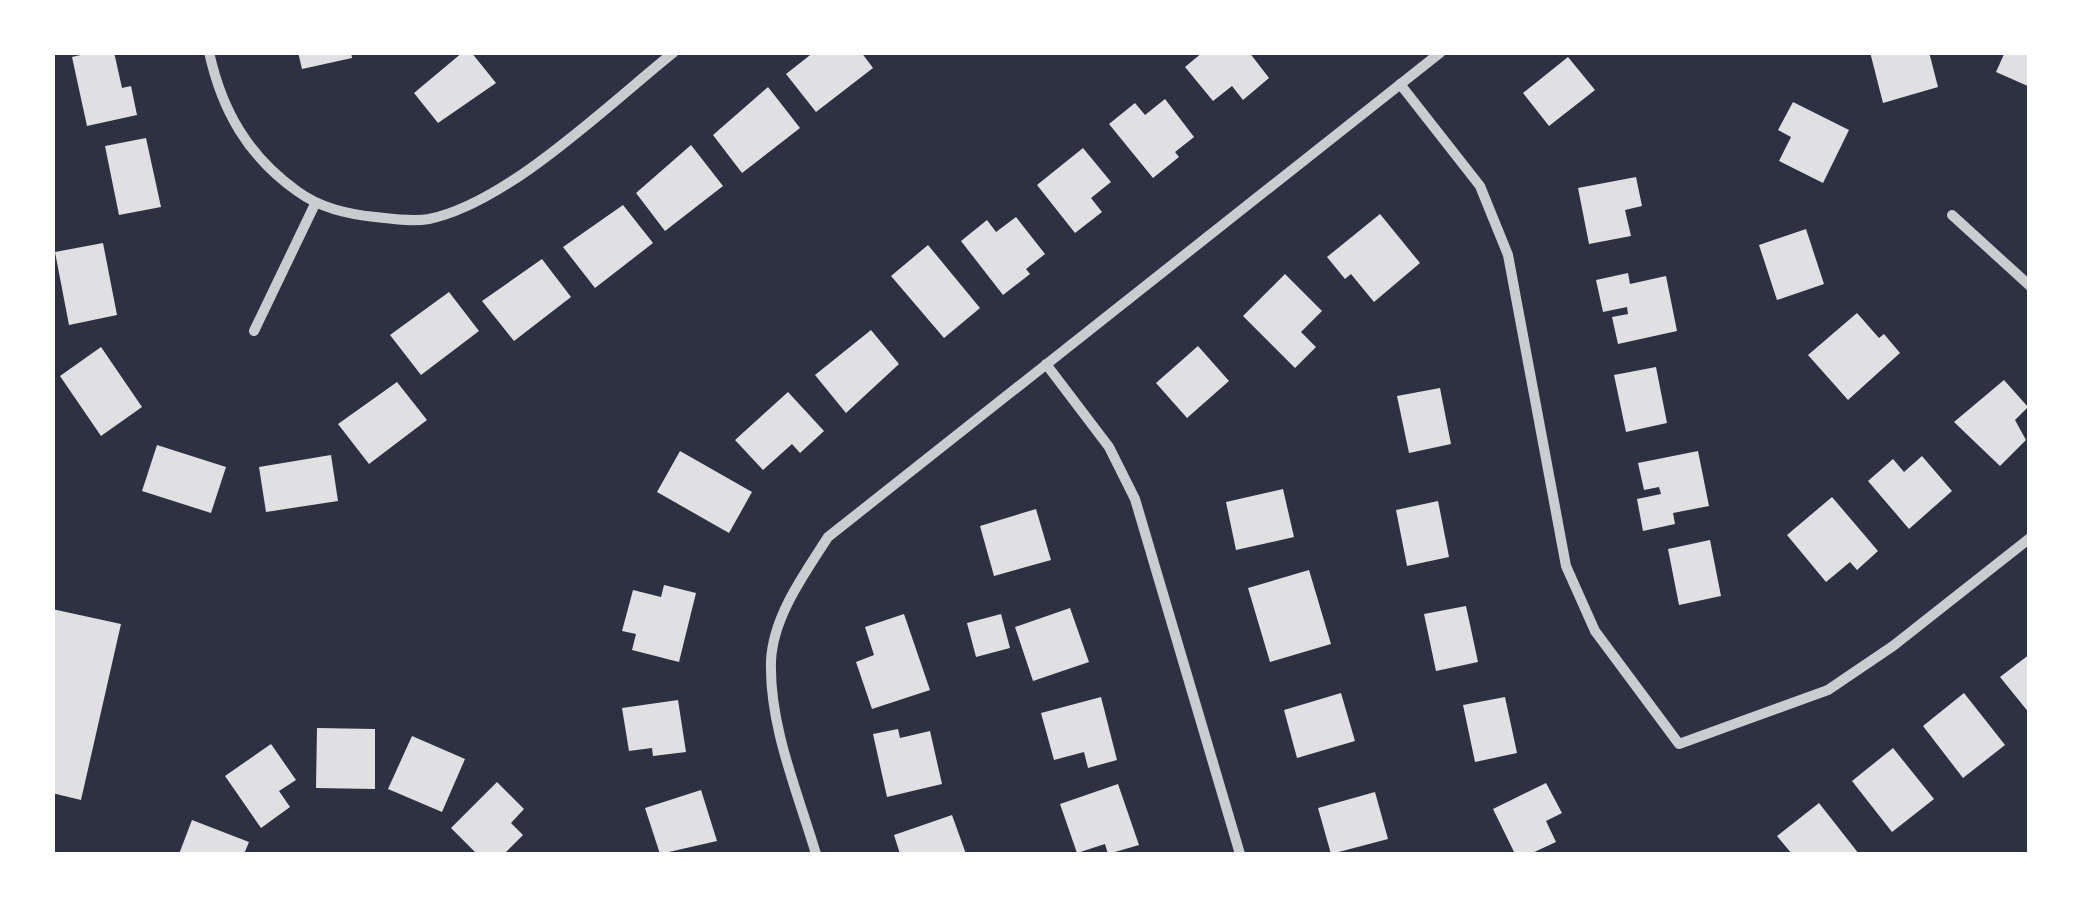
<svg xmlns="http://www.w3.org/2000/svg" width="2082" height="907" viewBox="0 0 2082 907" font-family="Lato,sans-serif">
  <rect width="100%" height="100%" fill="#2d3142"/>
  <path fill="#e0e0e3" d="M93,52H114L122,88L131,86L137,115L87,126L72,57Z
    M298,52H351L352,58L302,69Z
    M463,52H471L496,83L438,123L414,93Z
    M814,52H861L873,68L816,112L786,74Z
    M1203,52H1249L1269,78L1243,100L1232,86L1213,101L1185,67Z
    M1870,52H1929L1938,87L1883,103Z
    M2005,52H2030V87L1996,72Z
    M1568,57L1595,90L1549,126L1523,93Z
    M768,87L800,128L742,173L713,135Z
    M1165,99L1194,137L1175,152L1179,157L1153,178L1109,124L1135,103L1145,115Z
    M1793,102L1849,130L1823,183L1779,161L1791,137L1778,130Z
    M146,138L161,207L119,215L105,146Z
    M691,145L723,186L665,231L636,193Z
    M1083,148L1111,182L1091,198L1102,212L1075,233L1037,185Z
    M1636,177L1642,206L1625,210L1631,236L1589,244L1578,188Z
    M623,205L653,243L595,288L563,247Z
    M1380,214L1420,263L1374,302L1351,274L1345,279L1327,257Z
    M1016,217L1045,254L1026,269L1030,274L1003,295L961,241L987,220L996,232Z
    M1806,229L1824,284L1777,300L1759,245Z
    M103,243L117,315L69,325L55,252Z
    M928,245L980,308L944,338L891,276Z
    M542,259L571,297L514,341L482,301Z
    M1628,273L1630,284L1666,276L1677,331L1618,344L1612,317L1628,314L1627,307L1603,312L1596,280Z
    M1285,274L1322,311L1301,332L1316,347L1295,368L1243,316Z
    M449,292L479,331L421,375L390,335Z
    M1857,313L1879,338L1884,334L1900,353L1848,400L1808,355Z
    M871,330L899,364L846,413L815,375Z
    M1198,346L1229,381L1187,418L1156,383Z
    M101,347L142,407L101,436L60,376Z
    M1656,367L1667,423L1626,432L1614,375Z
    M2004,380L2028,407L2015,420L2026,440L2000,466L1954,422Z
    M397,382L427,420L369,464L338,424Z
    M1440,388L1451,444L1409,453L1397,396Z
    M788,392L824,431L800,453L792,444L763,470L735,440Z
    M157,445L226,467L211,513L142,491Z
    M680,451L752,492L729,533L657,492Z
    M1698,451L1709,506L1673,513L1675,524L1643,531L1637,499L1661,494L1659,487L1644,490L1638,463Z
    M331,455L338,501L266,512L259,467Z
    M1922,456L1952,491L1909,529L1868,481L1893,459L1904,472Z
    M1283,489L1294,537L1236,550L1226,502Z
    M1832,497L1878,551L1857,570L1850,562L1826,582L1787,535Z
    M1438,501L1449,557L1407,566L1396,510Z
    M1036,509L1051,560L994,576L980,526Z
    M1710,540L1721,596L1679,605L1668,549Z
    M1309,570L1331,644L1270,662L1248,588Z
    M664,585L696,593L679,662L632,650L636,634L622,631L633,590L661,597Z
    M1466,606L1478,662L1436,671L1424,614Z
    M1070,608L1089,662L1033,681L1015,627Z
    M52,609L121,624L81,800L52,793Z
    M904,614L930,690L872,709L856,662L874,655L865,627Z
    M1001,614L1010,648L976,657L967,623Z
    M2030,654V714L2000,677Z
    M1341,693L1355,741L1297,758L1284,710Z
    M1964,693L2005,745L1963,778L1923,726Z
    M1101,697L1117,760L1088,768L1084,752L1054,760L1041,713Z
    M1505,697L1517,753L1475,762L1463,705Z
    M678,700L686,752L653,756L652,748L629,751L622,708Z
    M317,728L375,729V789L316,788Z
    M898,729L900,738L930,731L942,784L887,797L873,734Z
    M412,736L465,759L442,812L388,789Z
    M271,744L296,780L279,791L290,807L261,828L225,776Z
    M1893,748L1934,799L1892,832L1852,781Z
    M497,782L524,809L511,823L523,835L504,854H477L451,828Z
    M1546,783L1562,813L1546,821L1556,842L1530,854H1515L1493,809Z
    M1118,784L1139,845L1108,854L1105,844L1077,853L1060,804Z
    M701,790L717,841L660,854L645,808Z
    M1375,792L1388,839L1331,854L1318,808Z
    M1819,803L1859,854H1792L1777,836Z
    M952,815L966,854H900L894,835Z
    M192,820L249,842L244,854H179Z"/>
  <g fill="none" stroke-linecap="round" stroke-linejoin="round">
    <path stroke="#caccd0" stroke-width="10" d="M209,52C222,111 248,156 297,191C320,208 347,214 375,217C393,219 412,222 429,219C508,203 609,104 674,52
      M1400,84L1480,186L1508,255L1566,566L1595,631L1679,744L1828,690L1893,646L2030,538
      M1952,215L2030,286
      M254,331L315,204
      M1046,364L1109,447L1135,499L1240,854
      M816,854C798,793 769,726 771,661C773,616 805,573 828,537L1441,52"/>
  </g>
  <rect width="2082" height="907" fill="none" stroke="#ffffff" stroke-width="110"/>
</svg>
